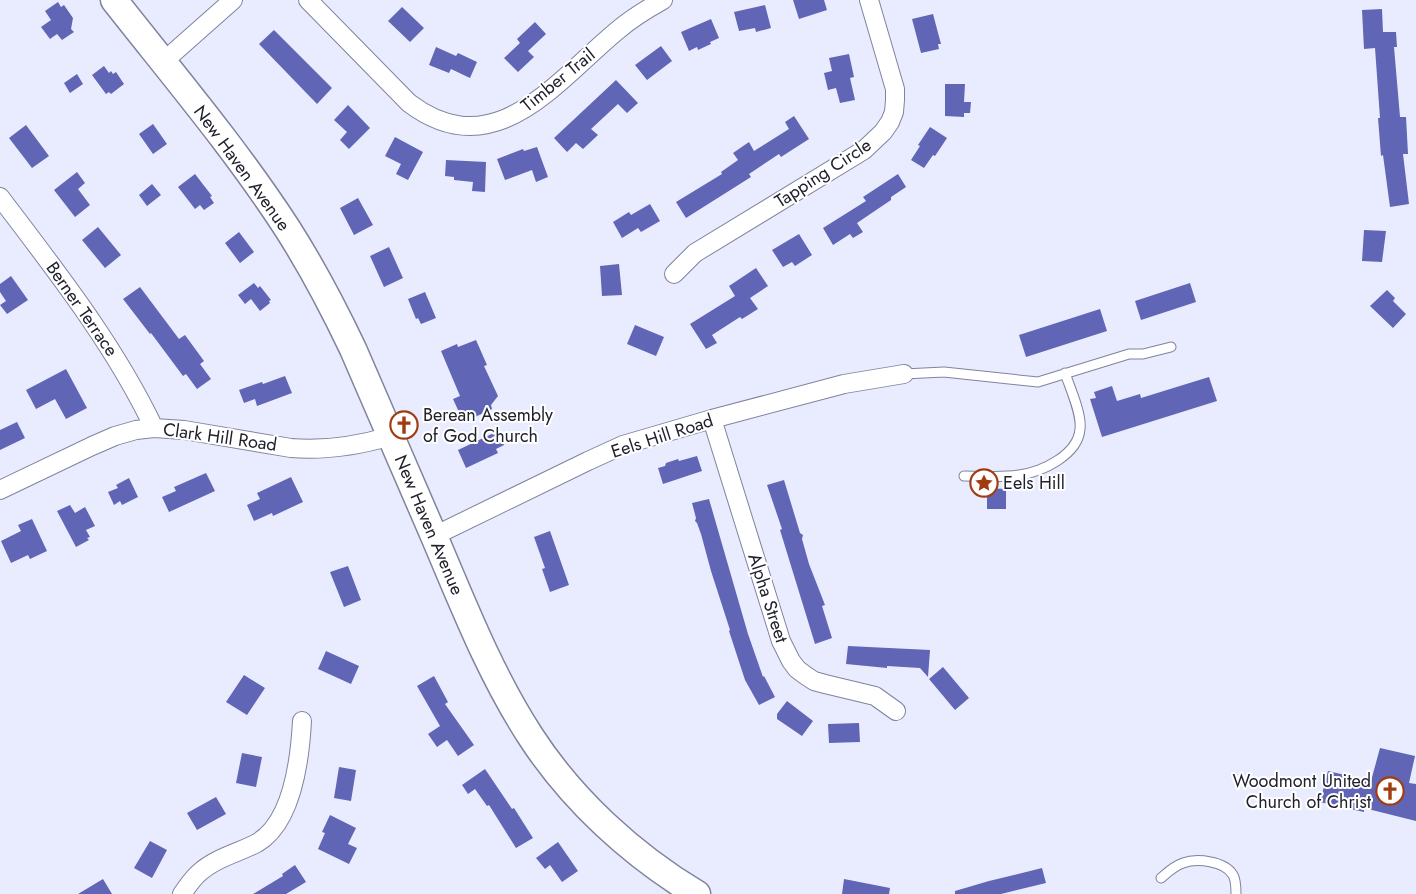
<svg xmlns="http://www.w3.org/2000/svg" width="1416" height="894" viewBox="0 0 1416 894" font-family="Jost,sans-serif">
  <rect width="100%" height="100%" fill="#e9ecfe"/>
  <path fill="#6065b5" d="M793,0H824L827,10L799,19Z
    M58,2L61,7L64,5L73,18L71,29L74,32L62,40L57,34L50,39L41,27L51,20L45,11Z
    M765,5L771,28L756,32L755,28L739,31L734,12Z
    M402,7L424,28L410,42L388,21Z
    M1382,9L1383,32H1396L1397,47H1394L1400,117H1406L1408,154H1403L1409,204L1390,207L1383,155L1381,156L1378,118H1380L1375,48L1364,49L1362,10Z
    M933,14L941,44H938L939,49L921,53L912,19Z
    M711,19L719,38L710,42L711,44L698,50L697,47L689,51L681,32Z
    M535,22L546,34L528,51L534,57L518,72L504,58L520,43L517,39Z
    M274,30L332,88L317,104L259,44Z
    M661,46L672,61L647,80L635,65Z
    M436,47L456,56L458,53L477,62L470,78L451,69L449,73L429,65Z
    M849,54L854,77L850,78L855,100L840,103L836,88L828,90L824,73L832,71L829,58Z
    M104,66L109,73L111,71L113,74L116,72L124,84L111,94L109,92L106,94L92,75Z
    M77,74L83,84L70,93L64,83Z
    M616,80L638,103L627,113L618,104L591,129L598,135L583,149L576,143L567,152L554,138Z
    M945,84H965L964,102H971L970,113H964V117L945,116Z
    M348,105L370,128L349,149L340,140L347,132L334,120Z
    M794,116L809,139L781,157L779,154L749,174L751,177L686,218L676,202L722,174L721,172L738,160L733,153L749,142L754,151L789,129L785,122Z
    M153,124L167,144L153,154L139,134Z
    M26,125L49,156L32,168L9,138Z
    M930,127L947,138L935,156L933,155L924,168L911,160L920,146L918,145Z
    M395,137L423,152L408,180L396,174L401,164L385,156Z
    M537,147L548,177L536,182L532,170L505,180L497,159L523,149L524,151Z
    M446,160L486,162L485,192L472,191L473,182L454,180V177L445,176Z
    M77,172L85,183L78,189L90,205L75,217L54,190Z
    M195,174L212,196L210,197L214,203L204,210L200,205L195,209L178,187Z
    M898,174L906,187L891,197V200L857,223L863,232L853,238L850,234L833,245L823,228L866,201L863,197Z
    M152,184L161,195L147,206L139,195Z
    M358,198L373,225L354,235L340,208Z
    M650,204L660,221L641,232L638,228L622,238L613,222L629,212L631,215Z
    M98,227L121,255L105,268L82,240Z
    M1364,230L1386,231L1382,262L1362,261Z
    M239,232L254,252L240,263L225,243Z
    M799,234L812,255L795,266L792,262L783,267L772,250Z
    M389,247L403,278L384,287L370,256Z
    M619,264L622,295L602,296L600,266Z
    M756,268L768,286L750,298L758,309L742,319L740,317L712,335L717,343L706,349L690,324L735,296L729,286Z
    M11,276L28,300L7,314L0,305L6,301L0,292V284Z
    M254,283L258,288L260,286L271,300L269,301L270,303L260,311L251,299L245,304L238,295Z
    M1190,283L1196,302L1141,320L1135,301Z
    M140,287L179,339L185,335L204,361L200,364L211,379L197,389L186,374L183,376L151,333L150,334L123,299Z
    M1387,290L1395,298L1393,301L1406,314L1393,328L1370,306Z
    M425,292L436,318L421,324L418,318L416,319L408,299Z
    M1100,309L1107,331L1026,357L1019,335Z
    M635,325L664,337L656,356L627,344Z
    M476,340L487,365L484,366L498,396L491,405L492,409L475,417L473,413L458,410L453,399L460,396L441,351L457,344L458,347Z
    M66,369L87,408L66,419L55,399L36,409L26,390Z
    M285,376L292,393L257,406L255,399L244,403L239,390L262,382L263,384Z
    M1209,377L1217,401L1102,437L1090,399L1096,398L1094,392L1112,386L1117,401L1140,394L1141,398Z
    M17,422L25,438L0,450V430Z
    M498,431L504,445L496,449L498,453L466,468L458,450Z
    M697,456L702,471L663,484L658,468L665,466L666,463L678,459L679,461Z
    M206,473L215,491L169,512L162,497L176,491L174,487Z
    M291,477L303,502L273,516L272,513L254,521L247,505L260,499L257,493Z
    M129,478L138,497L122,505L120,501L114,505L108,492L118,488L116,485Z
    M784,480L800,533L803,535L802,539L809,564L825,605L822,606L832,638L815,644L780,530L782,529L767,485Z
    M987,488L1006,489V509H987Z
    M709,499L748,634L763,677L764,676L775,697L759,705L745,680L729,631L730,630L711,571L701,534L697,523L695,521L696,518L692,503Z
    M70,505L75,513L85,507L95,526L86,530L90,537L87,538L89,540L76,547L57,511Z
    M32,519L47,551L30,559L28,555L11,563L1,541L21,531L18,525Z
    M550,531L569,585L550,592L542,569L545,568L534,537Z
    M348,566L361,600L344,607L330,572Z
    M848,646L930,650L928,677L920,668L887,666V668L846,664Z
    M326,651L359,666L351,684L318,669Z
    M943,667L969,698L955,710L929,679Z
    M244,675L265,688L247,715L226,702Z
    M434,676L448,702L445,704L474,745L458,756L447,740L437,747L428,734L440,726L417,686Z
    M787,701L813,721L802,736L777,719V714Z
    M859,723L860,742L829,743L828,724Z
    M1380,748L1415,756L1409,783L1416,784V821L1364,808V812L1320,802L1328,771L1371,781Z
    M242,753L262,757L256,787L236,783Z
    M339,767L356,770L351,801L334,798Z
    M485,769L512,809L514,808L533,838L516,848L489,805L487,806L475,789L468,794L462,785Z
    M216,797L226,814L197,830L187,813Z
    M330,815L356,828L348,844L357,848L349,864L318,849L325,833L322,832Z
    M150,841L167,850L152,878L134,868Z
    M558,842L578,871L562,882L550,865L545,869L536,858Z
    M295,865L306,882L286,894H253L283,876L282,874Z
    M1042,868L1046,883L1001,894H955V891L989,881Z
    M103,879L112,894H78Z
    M844,879L890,888L889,894H842Z"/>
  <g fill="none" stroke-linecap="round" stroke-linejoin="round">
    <g stroke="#7f839d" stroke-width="11">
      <path id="service" d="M904,374L944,372L1038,382L1129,354H1143L1171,347
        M964,476C982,476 1001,478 1019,475C1042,472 1078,455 1080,429C1082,414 1070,388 1065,373
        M1161,878C1168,872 1174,866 1183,863C1197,858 1225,861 1233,875C1236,880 1236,888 1236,894"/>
    </g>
    <g stroke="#7f839d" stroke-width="20">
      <path id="minor" d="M308,0L409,103C495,168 557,80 618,30C632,18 647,9 663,0
        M163,62L233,0
        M0,197C56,271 114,344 154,428
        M674,274L695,253L864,150L883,132L890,122L894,112L895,100V89L869,0
        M712,419L781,641L791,661L797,669L805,675L814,681L825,684L875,696L896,711
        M0,490L92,446L115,436L136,430L154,428L184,430L291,448C326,451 357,446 391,436
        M434,536L588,461L623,445L712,419L844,384L904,374
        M182,894C187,887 192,879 199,873C215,858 238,853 257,843C293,822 300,758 302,721"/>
    </g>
    <g stroke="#7f839d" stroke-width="29">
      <path id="secondary" d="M114,0C173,75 235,148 287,228C312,267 333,307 353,349C380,411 407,474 434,536C463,604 490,674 531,737C572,800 632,855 697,894"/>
    </g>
    <use href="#service" stroke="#fff" stroke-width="9"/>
    <use href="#minor" stroke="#fff" stroke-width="18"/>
    <use href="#secondary" stroke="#fff" stroke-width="26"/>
  </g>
  <defs>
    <g id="church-ring" transform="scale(1.4375)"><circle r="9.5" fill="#fff" stroke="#a13c11" stroke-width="1.5"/><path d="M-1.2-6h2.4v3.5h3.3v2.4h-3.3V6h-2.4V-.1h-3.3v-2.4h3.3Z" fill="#a13c11"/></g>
    <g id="sight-ring" transform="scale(1.4375)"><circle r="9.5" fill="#fff" stroke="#a13c11" stroke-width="1.5"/><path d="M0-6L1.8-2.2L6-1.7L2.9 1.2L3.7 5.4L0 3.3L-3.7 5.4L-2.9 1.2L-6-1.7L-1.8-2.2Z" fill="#a13c11"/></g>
  </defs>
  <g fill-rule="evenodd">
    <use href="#church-ring" x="404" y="425"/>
    <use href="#sight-ring" x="984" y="483"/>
    <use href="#church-ring" x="1390" y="791"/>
  </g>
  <g text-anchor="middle" stroke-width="4" stroke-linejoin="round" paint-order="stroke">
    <g font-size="18" fill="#20212c" stroke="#fff">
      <text transform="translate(558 80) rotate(-39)" y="6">Timber Trail</text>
      <text transform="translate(242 168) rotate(54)" y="6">New Haven Avenue</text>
      <text transform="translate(823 173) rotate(-33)" y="6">Tapping Circle</text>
      <text transform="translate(82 309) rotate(55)" y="6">Berner Terrace</text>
      <text transform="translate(662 436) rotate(-18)" y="6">Eels Hill Road</text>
      <text transform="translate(220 437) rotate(8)" y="6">Clark Hill Road</text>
      <text transform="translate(429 525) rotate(67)" y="6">New Haven Avenue</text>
      <text transform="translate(768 598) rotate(72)" y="6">Alpha Street</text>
    </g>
    <g font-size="18" fill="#20212c" stroke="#fff" text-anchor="start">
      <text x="423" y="421">Berean Assembly<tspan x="423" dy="21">of God Church</tspan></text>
      <text x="1003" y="489">Eels Hill</text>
      <text x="1371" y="787" text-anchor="end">Woodmont United<tspan x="1371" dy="21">Church of Christ</tspan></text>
    </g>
  </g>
</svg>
